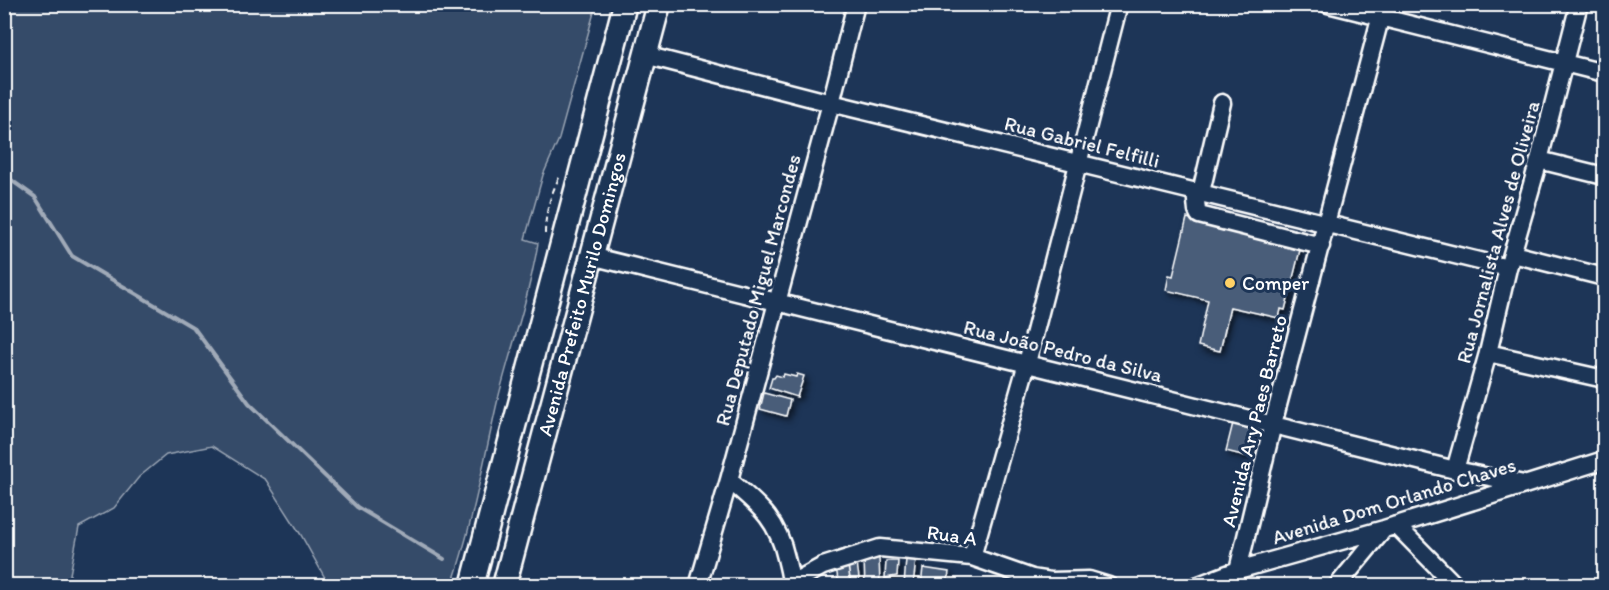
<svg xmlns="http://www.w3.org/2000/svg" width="1609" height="590" viewBox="0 0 1609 590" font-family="Itim,sans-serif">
  <defs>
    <filter id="shadow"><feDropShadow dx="3.5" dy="3.5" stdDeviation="3" flood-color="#0009"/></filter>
  </defs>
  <rect width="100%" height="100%" fill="#1d3557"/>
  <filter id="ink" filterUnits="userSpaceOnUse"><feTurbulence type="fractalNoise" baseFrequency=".0167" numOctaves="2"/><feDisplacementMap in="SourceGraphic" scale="12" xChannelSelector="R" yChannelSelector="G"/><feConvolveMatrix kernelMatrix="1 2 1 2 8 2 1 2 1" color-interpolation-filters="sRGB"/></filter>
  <g filter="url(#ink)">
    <path fill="#364b69" stroke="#9aa5b4" stroke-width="1.5" d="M4,5H596L559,139L543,175L525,239L538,243C529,298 510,350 497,403C483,464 472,526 452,585H329L301,535L266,480L212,446L166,455L139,477L114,508L79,527L68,585H5Z"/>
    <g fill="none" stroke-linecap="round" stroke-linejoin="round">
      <path stroke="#a0aab8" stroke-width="4" d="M4,175L35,197L72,256L194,328L249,403L357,507L444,559"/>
    </g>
    <path fill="#4a5d79" stroke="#fff" stroke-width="1.5" filter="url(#shadow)" d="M1187,218L1301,246L1285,310L1281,309L1279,318L1230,307L1220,351L1198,346L1208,300L1166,290L1169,275L1173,276Z
      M784,374L796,377L797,374L804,376L797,397L769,388L772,378H774L776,375L783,377Z
      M764,393L790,400L786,416L760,409Z
      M1233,423L1254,429L1246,456L1226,451Z
      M879,557L880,586H865L864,558Z
      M906,559H916L913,586H904Z
      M886,561H898L897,576L885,578Z
      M857,563L860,586H851L848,564Z
      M848,566L851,586H839L836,567Z
      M923,568L949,572L947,586H921Z"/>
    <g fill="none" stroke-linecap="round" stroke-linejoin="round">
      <g stroke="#fff" stroke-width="21">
        <path id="minor" d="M1328,4L1604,73
          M645,55L831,103L1508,268
          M1539,160L1604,176
          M1195,191L1197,211L1199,215L1321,246
          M1201,192L1222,103
          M1513,254L1604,277
          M591,256L1455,470L1524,484
          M1488,353L1604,379
          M1455,470L1488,353L1508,268L1539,160L1579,4
          M729,480C758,505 777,518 786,558C788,567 791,576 791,586
          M1396,525L1456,586
          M972,557L1027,363L1119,4
          M1238,570L1273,424L1384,4
          M792,583L823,566L880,548L972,557L1032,578L1051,581L1089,580L1109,586
          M698,586L729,480L831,103L856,4
          M1196,586L1238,570L1384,529L1604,460
          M1337,586L1384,529"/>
      </g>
      <g stroke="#fff" stroke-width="27">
        <g id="major">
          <path d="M472,586L625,4"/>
          <path id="s1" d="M504,586L659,4"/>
        </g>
      </g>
      <path stroke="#fff" stroke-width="2" stroke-dasharray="6 4.5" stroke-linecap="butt" d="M545,234C545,212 551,193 561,174"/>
      <use href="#minor" stroke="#1d3557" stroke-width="16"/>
      <use href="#major" stroke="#1d3557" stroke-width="22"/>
    </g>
  </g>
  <circle fill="#ffd166" stroke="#1d3557" stroke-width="2" cx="1230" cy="283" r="6"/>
  <g text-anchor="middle" stroke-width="6" stroke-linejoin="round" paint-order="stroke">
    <g font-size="20" fill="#fff" stroke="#1d3557">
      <text transform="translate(1082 142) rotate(14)" y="7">Rua Gabriel Felfilli</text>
      <text transform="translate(1498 232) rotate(-75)" y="7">Rua Jornalista Alves de Oliveira</text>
      <text transform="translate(758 290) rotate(-75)" y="7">Rua Deputado Miguel Marcondes</text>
      <text dy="7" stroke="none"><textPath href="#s1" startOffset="302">Avenida Prefeito Murilo Domingos</textPath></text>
      <text transform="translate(1063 351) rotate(14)" y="7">Rua João Pedro da Silva</text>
      <text transform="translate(1254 421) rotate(-76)" y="7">Avenida Ary Paes Barreto</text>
      <text transform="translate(1394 501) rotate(-17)" y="7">Avenida Dom Orlando Chaves</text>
      <text transform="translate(952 535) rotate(8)" y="7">Rua A</text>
    </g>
    <g font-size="20" fill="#fff" stroke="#1d3557" text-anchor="start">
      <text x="1242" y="290">Comper</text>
    </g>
  </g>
  <rect width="1609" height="590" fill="none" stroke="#1d3557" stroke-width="24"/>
  <rect x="12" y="12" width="1585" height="566" fill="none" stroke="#fff" stroke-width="2" filter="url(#ink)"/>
</svg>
